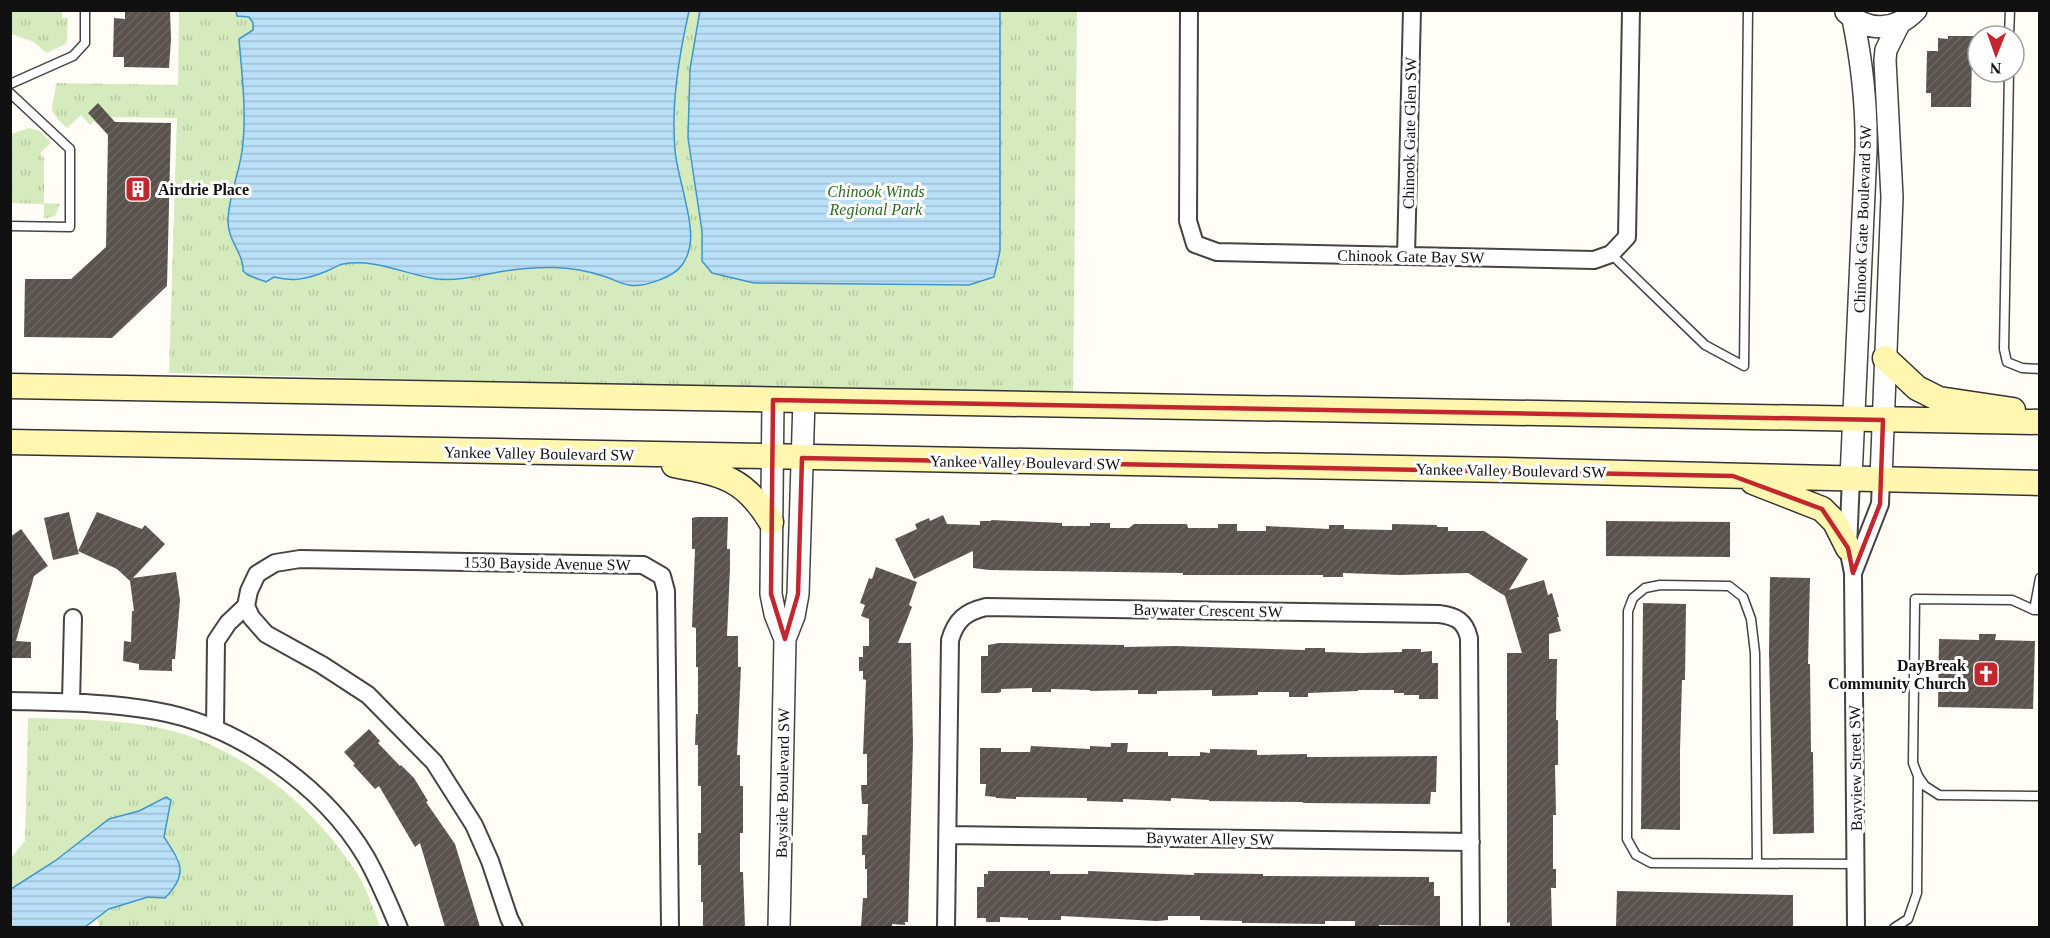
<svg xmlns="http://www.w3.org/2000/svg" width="2050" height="938" viewBox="0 0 2050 938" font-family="Georgia,serif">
  <defs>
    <pattern id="park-tufts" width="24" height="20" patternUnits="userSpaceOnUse" patternTransform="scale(1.5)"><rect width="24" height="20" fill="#d5ebbd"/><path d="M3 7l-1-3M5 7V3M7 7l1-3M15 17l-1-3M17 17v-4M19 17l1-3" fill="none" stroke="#b6c8a1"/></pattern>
    <pattern id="water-rules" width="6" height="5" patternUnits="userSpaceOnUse" patternTransform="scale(1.5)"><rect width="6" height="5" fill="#b9e0f7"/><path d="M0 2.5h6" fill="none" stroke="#9ebfd3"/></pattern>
    <pattern id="building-hatch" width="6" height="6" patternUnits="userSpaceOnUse" patternTransform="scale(1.5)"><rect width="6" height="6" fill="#5a524d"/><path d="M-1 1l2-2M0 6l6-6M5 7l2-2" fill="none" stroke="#6d6662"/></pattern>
  </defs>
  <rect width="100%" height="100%" fill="#fffdf5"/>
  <path fill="url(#park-tufts)" d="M11,10L62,11V18H68L67,39L66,44L46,53L34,42L11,34Z
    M179,11H1077L1073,396L169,373L177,118L106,117L97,124L94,121L90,125L81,115L67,128C44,107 54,110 56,83L178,85Z
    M29,128L40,131L51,143L40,153L44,158V203L60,204L55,216L44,219V204L11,203V134Z
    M28,718C69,719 110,719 150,726C234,740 312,803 357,873C367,890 374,909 380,927H100L97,919C116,903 141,896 165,898L179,859L163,837L171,800L166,797L139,811L109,819L55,861L11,890V858L25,841Z"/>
  <path fill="url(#water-rules)" stroke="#3f96cf" stroke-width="1.5" d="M700,10L1000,11V251L994,277L969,285L754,283L712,273L702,261V231L688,138L690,69Z
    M236,11H689C679,56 671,103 675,150C676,163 680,177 683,190C688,214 698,243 682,265C674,277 643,288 629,285C620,284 611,278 603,276C570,265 538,266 504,271C482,275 460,281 437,279C406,275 376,258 343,264C338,265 332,269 327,271C308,279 293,282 274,277L266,282L248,275L243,271C244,253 227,241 228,219C229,195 239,174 242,151C247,114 242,76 239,39L253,30V23L249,17L237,16Z
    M166,797L171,800L164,837C181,863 189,873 165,898L148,897L109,909L85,927H11V889L55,861L109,819L139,811Z"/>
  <path fill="url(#building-hatch)" d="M125,10H170L171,39L169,68L124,67V57H113L114,18L125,19Z
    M1948,36H1978L1977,56H1972L1971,107H1931V93H1926L1927,51H1938V38L1948,39Z
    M98,103L115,122L171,123L167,286L112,338L24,337L25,279H71L106,247L108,135L88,113Z
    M69,512L78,551L97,512L142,529L145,525L165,544L133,578L176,572L180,600L175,659H172V671L139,670V664L123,661L124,641L131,642L132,611H134L130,581L117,569L78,551L79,554L53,560L44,518Z
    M943,515L947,524L980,525V521H991V520L1062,523V526H1090V523H1110V528H1129L1134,524H1187L1188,528H1218V524H1237V531H1266V526L1329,529V525H1344V529L1392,530V524L1437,525V527H1448V531H1484L1528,559L1509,590L1544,580L1548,595L1552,593L1559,617H1557L1561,631L1549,634V659H1557L1556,720H1558V765H1555L1556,815H1553V869H1556V888H1551L1552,927H1510V922L1507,923V653H1522L1505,596L1468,573L1400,575L1343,573V577H1323V575H1183V573L989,570L973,568V551L914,579L895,539L917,529L915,524L929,518L930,521Z
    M696,517H728L727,549H730V568L727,636H738V667H741L737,755H740V786H743V833H740V872H743L745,927H703V902H701V865H698V833H701V786H698V745H695L696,714H698V667H696V628L692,627L695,549H692V518Z
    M1606,521L1730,522V557L1606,556Z
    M21,529L48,566L34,576L16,641L31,642V658H10V537Z
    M876,567L917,582L909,605L912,607L898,643H911L913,743L908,922H905V925L892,924V927H861L863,898H867V869H865V855H862V835H867L868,804H862L861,785H867V754H863L866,680L863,679V671H859V657H863V646H869V619L861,616L865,605L860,603L869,578L872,579Z
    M1770,577L1810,578L1808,664H1810L1811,752H1813L1814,833L1773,834L1769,653Z
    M1643,603L1686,604L1685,680H1682L1680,750V830L1641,829Z
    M1979,634H1996L1995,640L2035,641L2033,709L1938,707L1939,639L1979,640Z
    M999,643L1124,645V647L1175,646L1305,650V648H1325V652L1362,653L1402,652V649H1421V652L1432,651V663H1438V699H1419V695H1404V693H1394V690H1358V691L1308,693V697H1289V692H1258V695L1212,696V690L1157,691V694H1138V690L1090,691V690L1051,689V692H1032V688L1001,689V692L998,693H981V656H988V645Z
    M369,729L380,741L378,743L400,766L401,765L414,778L428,801L426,802L455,844L480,927H445L420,843L415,847L379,786L375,789L353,765L355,764L344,752Z
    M1111,743H1128L1127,752H1168V756H1200V752L1210,753V749L1257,750V755L1307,754V757H1322L1437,756L1436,792H1431L1430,804L1303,803V802L1209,801V800L1171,798V801L1123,799V802L1087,801V798L1016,797V799L996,798V797L985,796L986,784H980V748H1001V752H1030L1031,746L1090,749V746L1111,747Z
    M988,871H1050V874H1088V871L1194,875V873L1263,874V876L1429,877V882H1434V896H1440V926L1379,925V927L1355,926V921H1325V924L1251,923H1242V921L1200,920V916H1168V920L1157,921L1061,916V920H1028V918L1000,917V922H986V918H977V887H984V874H988Z
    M1617,891L1793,895V927H1616Z"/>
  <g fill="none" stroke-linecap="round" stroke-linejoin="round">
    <g stroke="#444" stroke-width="11">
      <path id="service" d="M2009,36L2010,10
        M2009,72L2004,349L2007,362L2022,368L2040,369
        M10,84L73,56L85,43V10
        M10,93L70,149V227L10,226
        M1611,254L1705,345L1744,366L1748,10
        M2034,610L2040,578
        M2040,610H2034L2012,600L1915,599L1913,763L1918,776L1925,786L1939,795L2040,796
        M1757,863L1755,653L1751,619L1743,597L1729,586L1660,585L1645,588L1633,598L1628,611L1627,839L1636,855L1651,863L1856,864
        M1894,928L1908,919L1917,893L1918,776"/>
    </g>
    <g stroke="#444" stroke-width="20">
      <path id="minor" d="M1189,10L1188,221L1195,244L1217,252L1594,260L1611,254L1627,237L1631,10
        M1406,256L1412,10
        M1851,478L1848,548L1853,573L1856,928
        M1853,573L1880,504L1881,479
        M10,701C59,702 108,702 156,711C237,725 324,786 366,857C379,880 389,904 399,928
        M71,702L73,618
        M215,729L216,641L228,623L246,606
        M948,835L1471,842
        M514,928L509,918L490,861L474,825L434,762L368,695L322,665L266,634L251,617L246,606L249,591L257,574L275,563L300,559L643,565L662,576L666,591L670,928
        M946,928L950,640C956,620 965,612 986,607L1439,614C1456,616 1465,621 1469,638L1471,928"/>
    </g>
    <g stroke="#444" stroke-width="24">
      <path id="tertiary" d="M1846,12C1867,32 1895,32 1916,10
        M773,400L771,594L775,614L785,639
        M1851,478L1866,150C1867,104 1862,63 1853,19
        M1881,479L1892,197L1885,60L1886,50L1899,24
        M779,928L785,639L794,616L798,594L804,400"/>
    </g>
    <g stroke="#333" stroke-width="27">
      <path id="secondary" d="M1885,358L1917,388L1939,399L2013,410
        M10,386L2040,422
        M10,442L1505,470L2040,483
        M674,465C722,474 745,478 771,522
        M1753,482L1822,509L1835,522L1848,548"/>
    </g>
    <use href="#service" stroke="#fff" stroke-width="8"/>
    <use href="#minor" stroke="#fff" stroke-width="16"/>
    <use href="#tertiary" stroke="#fff" stroke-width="21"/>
    <use href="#secondary" stroke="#fff6b0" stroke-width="24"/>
  </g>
  <path fill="none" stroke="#c4262e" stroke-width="4.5" stroke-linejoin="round" d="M773,400L1883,420L1880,504L1853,573L1848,548L1822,509L1733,476L802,458L798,594L785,639L771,594Z"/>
  <defs>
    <g id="building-square" transform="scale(1.35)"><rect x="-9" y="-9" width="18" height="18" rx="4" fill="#c4262e" stroke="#fff"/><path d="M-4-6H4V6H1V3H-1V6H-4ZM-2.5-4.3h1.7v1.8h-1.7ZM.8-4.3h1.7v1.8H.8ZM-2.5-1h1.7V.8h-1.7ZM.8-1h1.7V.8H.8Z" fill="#fff"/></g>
    <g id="church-square" transform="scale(1.35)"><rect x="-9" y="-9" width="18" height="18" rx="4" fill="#c4262e" stroke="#fff"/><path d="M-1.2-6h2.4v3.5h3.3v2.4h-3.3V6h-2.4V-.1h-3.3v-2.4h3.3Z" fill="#fff"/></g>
  </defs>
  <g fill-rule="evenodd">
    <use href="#building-square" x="138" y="189"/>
    <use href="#church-square" x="1986" y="674"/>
  </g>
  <g text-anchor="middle" stroke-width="6" stroke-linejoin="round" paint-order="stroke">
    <g font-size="16" fill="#111" stroke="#fff">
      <text transform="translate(1409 133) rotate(-89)" y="6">Chinook Gate Glen SW</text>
      <text transform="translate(1862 219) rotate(-88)" y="6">Chinook Gate Boulevard SW</text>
      <text transform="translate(1411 256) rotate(1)" y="6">Chinook Gate Bay SW</text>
      <text transform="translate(539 453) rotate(1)" y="6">Yankee Valley Boulevard SW</text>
      <text transform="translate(1025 462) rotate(1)" y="6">Yankee Valley Boulevard SW</text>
      <text transform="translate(1511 470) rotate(1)" y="6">Yankee Valley Boulevard SW</text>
      <text transform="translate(547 563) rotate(1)" y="6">1530 Bayside Avenue SW</text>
      <text transform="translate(1208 610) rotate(1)" y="6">Baywater Crescent SW</text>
      <text transform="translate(1855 768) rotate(-91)" y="6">Bayview Street SW</text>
      <text transform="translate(782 783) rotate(-89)" y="6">Bayside Boulevard SW</text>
      <text transform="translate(1210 838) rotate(1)" y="6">Baywater Alley SW</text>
    </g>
    <g font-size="16" font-weight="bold" fill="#111" stroke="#fff" text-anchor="start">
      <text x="158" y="195">Airdrie Place</text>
      <text x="1966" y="671" text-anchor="end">DayBreak<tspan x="1966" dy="18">Community Church</tspan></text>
    </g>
    <g font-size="16" font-style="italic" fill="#2f6b1f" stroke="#fff">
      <text x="876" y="197">Chinook Winds<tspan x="876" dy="18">Regional Park</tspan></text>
    </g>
  </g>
  <rect width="2050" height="938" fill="none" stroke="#111111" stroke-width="24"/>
  <g transform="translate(1996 54) rotate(181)"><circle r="28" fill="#ffffff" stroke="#a0a0a0" stroke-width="1.5"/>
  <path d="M0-4.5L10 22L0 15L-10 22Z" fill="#c4262e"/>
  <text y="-9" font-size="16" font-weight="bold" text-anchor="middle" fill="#111111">N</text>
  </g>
</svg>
